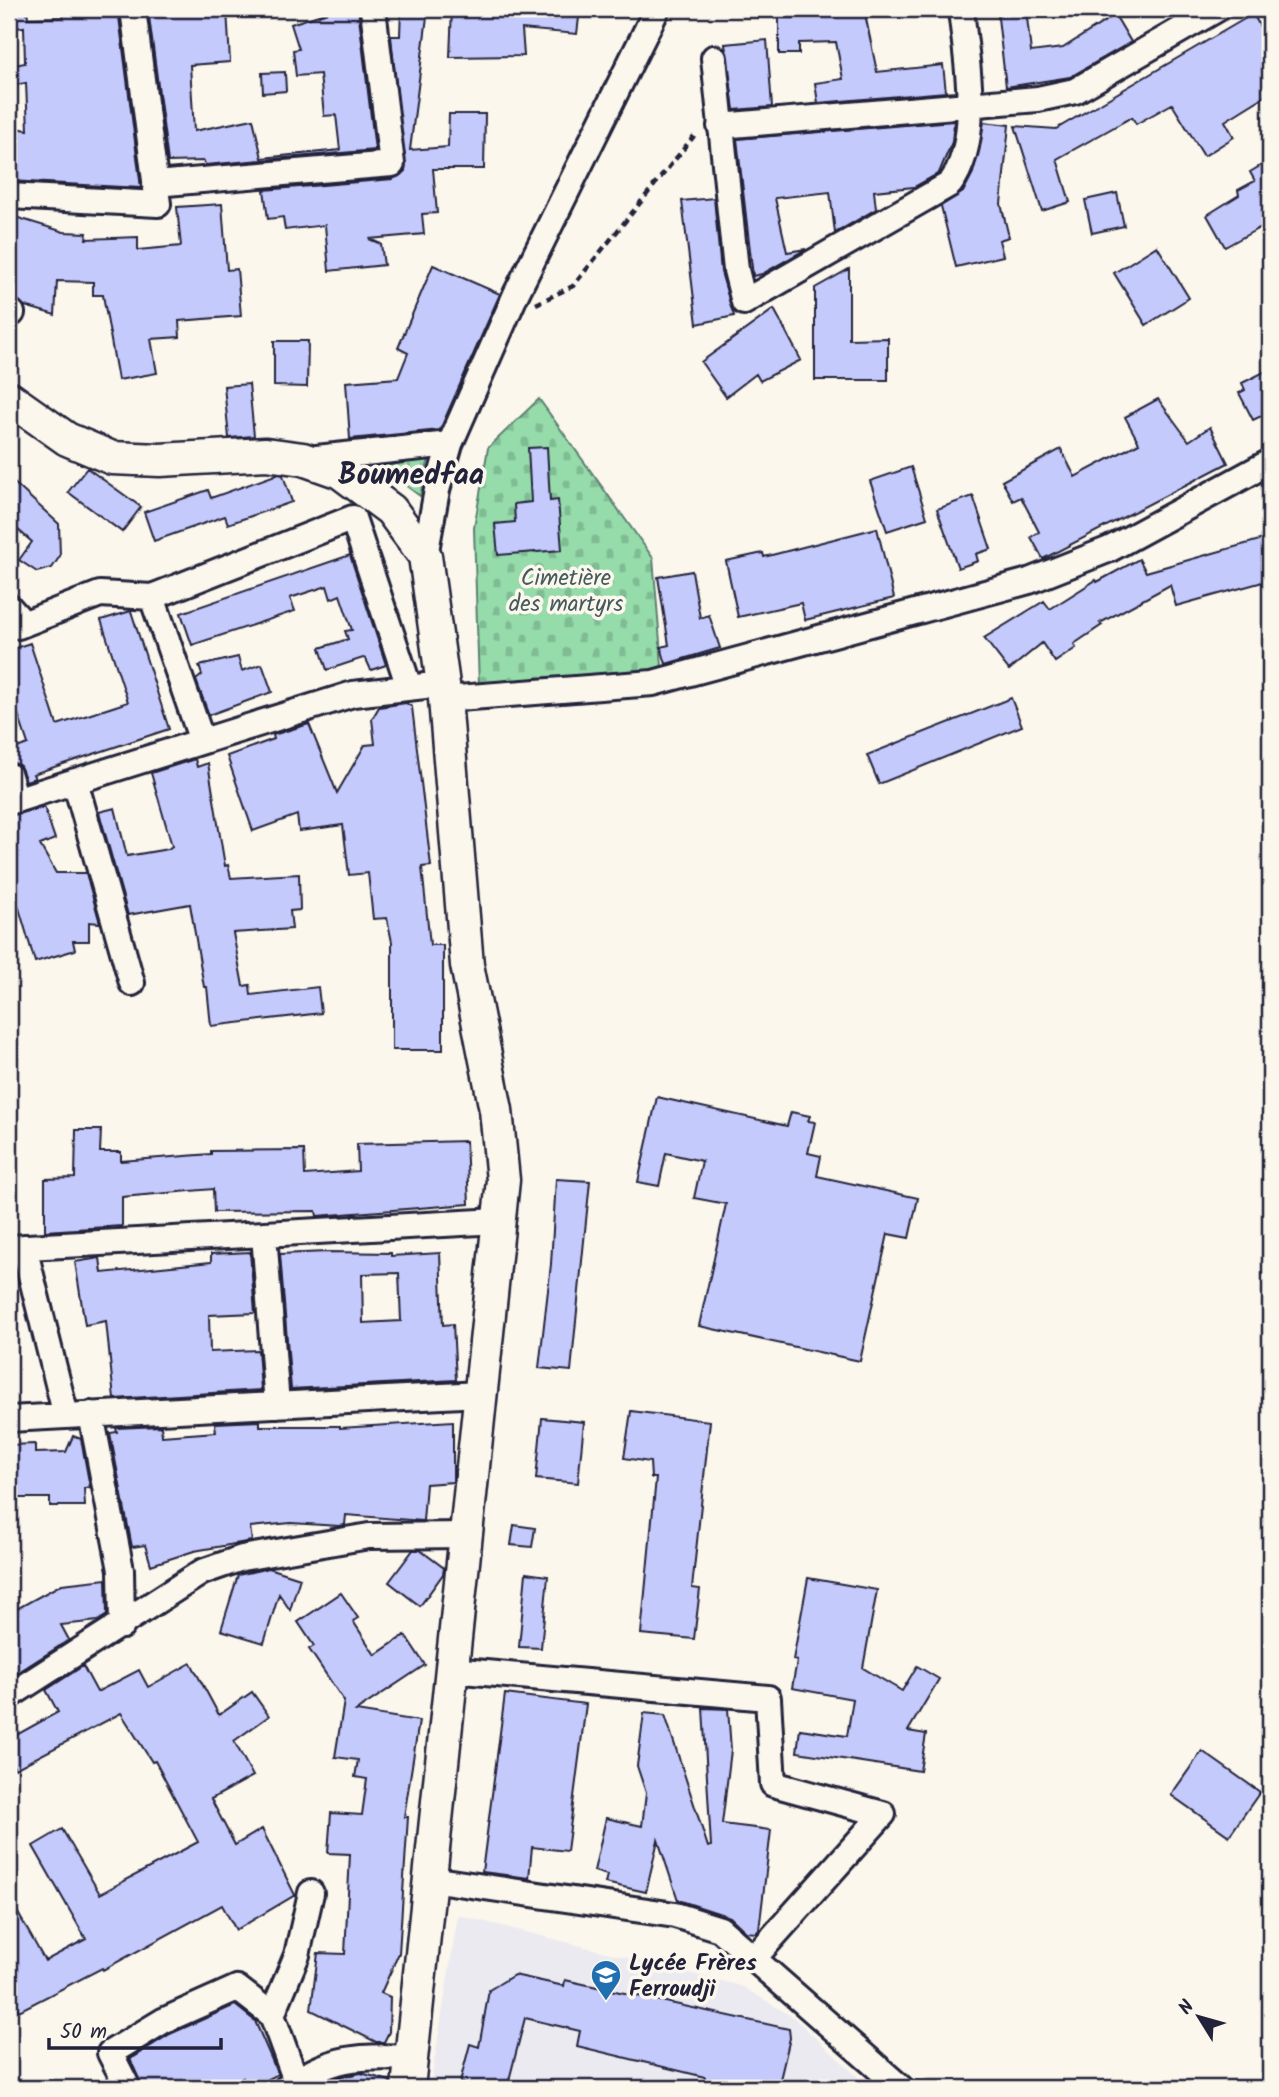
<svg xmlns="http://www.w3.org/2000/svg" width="1279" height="2097" viewBox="0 0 1279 2097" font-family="Kalam,sans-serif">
  <defs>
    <pattern id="cemetery-stones" width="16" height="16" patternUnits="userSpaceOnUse" patternTransform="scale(1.75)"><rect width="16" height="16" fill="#95dcaa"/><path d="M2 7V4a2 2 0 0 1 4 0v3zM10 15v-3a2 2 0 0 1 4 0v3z" fill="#80bc93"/></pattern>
    <pattern id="garden-dots" width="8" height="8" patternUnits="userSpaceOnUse" patternTransform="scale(1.75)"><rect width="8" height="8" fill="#95dcaa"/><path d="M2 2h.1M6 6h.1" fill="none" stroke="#80bc93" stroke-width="1.8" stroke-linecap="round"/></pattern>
  </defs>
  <rect width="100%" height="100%" fill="#fbf7ec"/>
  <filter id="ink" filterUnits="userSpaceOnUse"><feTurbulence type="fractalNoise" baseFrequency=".0143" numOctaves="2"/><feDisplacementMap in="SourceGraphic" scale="14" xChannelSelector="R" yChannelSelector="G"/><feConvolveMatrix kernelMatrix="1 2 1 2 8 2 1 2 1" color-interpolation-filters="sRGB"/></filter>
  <g filter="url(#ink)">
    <path fill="#ebeaf1" d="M458,1915L741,1986L793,2017L870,2088H430Z"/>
    <path fill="url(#cemetery-stones)" stroke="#5c7f72" stroke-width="2" d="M539,399L653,558L662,666L641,673L479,687L474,528L488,448Z"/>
    <path fill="url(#garden-dots)" stroke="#5c7f72" stroke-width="2" d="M429,458L420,496L381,467Z"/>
    <path fill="#c5cafc" stroke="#22223b" stroke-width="2" fill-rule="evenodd" d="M9,9H27L28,18L63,17V9H118L141,188L9,181V127L28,130L26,83L9,86V66L25,63L24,27L9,29Z
      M148,9H227L230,62L190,65L194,131L253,119L262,158L340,150L336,115L324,116L320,74L296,76L293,50L299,49L291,24L337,9H358L375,150L205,165L204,161L168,162Z
      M401,9H428L410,150L448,147L449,114H485L484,169H433L437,213L422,214L424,234L369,239L381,244L384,265L329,271L325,225L285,230L283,217L268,219L264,190L393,179L405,171L391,36H400Z
      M452,9H580L577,34L522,29L524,56L450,57Z
      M794,9H864L877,72L943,65L946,92L818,103L815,83L843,79L836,42L799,43V54H779V18H795Z
      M997,9H1026L1031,52L1063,48L1115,15L1131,42L1070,77L1006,87Z
      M1253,14L1270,44V93L1225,121L1234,137L1204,156L1172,104L1136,124L1132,117L1057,159L1070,202L1042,211L1015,126L1056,129Z
      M767,40L772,107L734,110L725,44Z
      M285,72L286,91L263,93L262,73Z
      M954,121L952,142L939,173L914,187L874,191L876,209L835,233L830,192L775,198L787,252L806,249L762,274L753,276L737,139Z
      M984,122L1009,125L1001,204L1009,237L999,240L1003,256L956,267L941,206L963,192L973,173Z
      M1270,160V222L1225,247L1207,215L1239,195L1238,190L1255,181L1250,172Z
      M1117,193L1124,226L1092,233L1085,200Z
      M714,198L721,272L734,316L697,324L682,201Z
      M222,204L227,270L237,269L241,316L179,321L180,337L151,339L157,373L118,380L103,295H93V282L57,281L55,315L25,306L9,296V215L64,232L87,233L86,239L138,237V250L181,246L177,207Z
      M1157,246L1189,298L1146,325L1114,273Z
      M433,265L500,294L440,430L350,439L346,382L398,378L408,353L398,348Z
      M849,269V339L888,338V380H815V288Z
      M774,309L801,360L760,381L756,374L726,397L701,362Z
      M274,341H308L307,387L274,386Z
      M1270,369V412L1253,420L1239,393L1245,390L1242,383Z
      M249,384L254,436L229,438L224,386Z
      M1158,399L1189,441L1210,427L1228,463L1043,559L1031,537L1039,532L1021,497L1013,501L1002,481L1061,449L1075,477L1139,443L1125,417Z
      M547,447L550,501L558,500L562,550L498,555L495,524L515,522L514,504L531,502L528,448Z
      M911,467L927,518L887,531L870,481Z
      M87,468L141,507L122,532L68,492Z
      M278,474L283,475L292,502L228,524L225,516L154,541L144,512L208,490L211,498Z
      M9,478L59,524L60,556L52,568L37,572L19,560L32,542L9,522Z
      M973,496L991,549L976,554L978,561L958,568L937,509Z
      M877,528L894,598L805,620L801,603L738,617L726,561L763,553L764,557Z
      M1270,537V580L1176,606L1170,585L1100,623L1102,625L1074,644L1076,648L1055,662L1042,643L1009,670L984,638L1044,601L1050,609L1096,580L1097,582L1139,559L1146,572Z
      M350,555L386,665L371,670L366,659L363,658L327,670L320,648L348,639L345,631L352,630L340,595L331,599L327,586L290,598L295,611L192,645L181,613Z
      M692,571L700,618L709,615L720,648L666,664L661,647L669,645L658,577Z
      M131,611L169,729L33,774L35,778L26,781L20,766L9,762V751L28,744L9,687V650L30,643L57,725L128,702L101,620Z
      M238,657L242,671L262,664L272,692L209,715L196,680L202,675L199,666Z
      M1011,698L1022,726L879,784L867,755Z
      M406,703L412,707L431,866L422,867L430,945H443V1050H392V942L387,918L373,919L368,873L349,875L343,825L299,831L297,815L253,831L227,756L274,739L273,735L309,724L337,793L365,745L375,744L372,719L379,707Z
      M195,759L197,767L208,763L225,866L228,865L231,878L299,874L300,910L290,911L292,929L233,933L243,986L250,985L251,995L318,987L321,1013L211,1026L207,987H204L190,904L128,915L99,812L115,808L127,856L168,849L172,846L151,773Z
      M44,807L55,839L40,845L56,873H86L100,923L89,922V941H73L75,950L35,962L18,905L9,909V816Z
      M657,1097L787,1126L791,1112L810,1116L808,1121L815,1122L808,1153L821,1156L817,1176L918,1198L909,1238L888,1234L860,1361L699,1326L726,1204L694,1198L702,1161L666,1153L659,1186L638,1182Z
      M76,1130H101L100,1152H121V1161L211,1154V1151L304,1150L305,1175L358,1171L357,1144L466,1141L469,1204L317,1216L316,1211L214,1212L213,1189L122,1197V1226L45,1231V1179L75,1178Z
      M556,1179L590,1181L571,1371L539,1368L551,1264Z
      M250,1252L255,1313L209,1315L210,1352L258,1350L261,1390L114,1399L106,1321L85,1325L75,1262L100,1258L102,1273L211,1262V1254Z
      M327,1252L391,1253V1256L440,1253L443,1325L453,1324L456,1380L291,1389L280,1254ZM399,1273L401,1321L363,1323L362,1274Z
      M631,1411L710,1421L692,1588L700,1589L694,1639L641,1634L656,1478H651L650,1462L624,1458Z
      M542,1418L584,1422L578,1483L536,1479Z
      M260,1421V1426H340V1428L453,1421V1482L426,1484L423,1521L346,1515L345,1525L339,1526L291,1523L250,1527L252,1541L194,1551L151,1565L145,1545L132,1547L110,1433L117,1432L116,1428L161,1426L162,1436L203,1433L216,1432L215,1423Z
      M73,1436L81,1439L90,1487L84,1488L85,1506H50V1498H9V1445L35,1444V1453L66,1452Z
      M514,1525L535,1528L532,1547L511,1545Z
      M413,1550H420L444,1568L443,1574L420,1606L389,1582Z
      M269,1568L300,1578L290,1610L279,1594L264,1643L221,1630L238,1575Z
      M526,1573L548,1576L541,1648L519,1647Z
      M808,1578L877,1590L863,1668L902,1691L917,1666L939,1679L908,1731L926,1734L920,1771L797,1752L800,1729L847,1736L853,1699L792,1688L797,1661L793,1660Z
      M106,1579L107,1615L98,1621L61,1625L69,1640L9,1678V1613L62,1584Z
      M341,1593L358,1618L353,1621L375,1655L405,1635L425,1665L356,1711L419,1721L404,1817H408L399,1953L381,1993L390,1997L389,2032L384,2042H376L311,2010L318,1953L345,1954L350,1854L328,1853L331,1813L362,1815L367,1779L355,1777L358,1760L335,1757L344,1701L309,1649L314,1646L298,1622Z
      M191,1663L219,1715L252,1692L269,1716L234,1741L253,1776L211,1799L235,1845L262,1829L295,1895L236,1930L222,1905L103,1970L102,1968L19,2011L9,1992V1897L45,1961L86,1939L33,1846L62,1829L100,1894L198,1842L155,1761L152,1762L121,1713L15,1769L9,1758V1739L58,1712L46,1690L83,1666L97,1692L139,1670L148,1687Z
      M505,1694L586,1704L567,1851L532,1847L529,1878L482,1872Z
      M703,1708L728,1709L731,1750L722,1824L771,1830L759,1930L756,1933L746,1932L730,1917L678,1900L658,1840L646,1892L605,1883L607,1875L594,1871L606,1818L642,1826L646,1793L637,1766L644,1713L665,1715L708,1847L711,1846Z
      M1202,1751L1260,1792L1229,1836L1171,1795Z
      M514,1975L564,1986L565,1980L789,2029L790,2038L778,2088H703L705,2077L577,2046L580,2031L525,2018L507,2088H475L460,2082L470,2044L479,2047L489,1990Z
      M235,2005L255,2021L278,2074L252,2088H248L243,2078L225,2088H143L130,2059L170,2034Z
      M361,2073L390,2081V2088H321L323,2083L336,2078Z"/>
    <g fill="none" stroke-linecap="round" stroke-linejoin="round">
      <g stroke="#22223b" stroke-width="30">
        <path id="minor" d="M714,58L736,270L744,302L950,184C983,139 966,60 961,9
          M720,126L1038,99L1075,91L1217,9
          M155,184L392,164L373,9
          M9,196L158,204L133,9
          M9,311L12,313
          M307,459L450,444
          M425,556L437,490L450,444L516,294L657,9
          M152,597L202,741
          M9,607L18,617V626L100,594L152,597L353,518L409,687
          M445,699L653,683L1029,581L1110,549L1270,462
          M9,776L16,800
          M75,781L132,983
          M9,802L353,694L425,686
          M264,1234L277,1405
          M24,1247L66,1416
          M9,1248L498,1221
          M91,1414L121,1570L122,1626
          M9,1419L480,1394
          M451,1670L768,1698L773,1784L883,1814L754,1958
          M9,1696L202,1572L242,1558L369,1536L466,1535
          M430,1879L675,1915L720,1929L901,2088
          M296,2081L272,2015L297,1955L311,1893
          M128,2088L110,2053L163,2021L237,1988L272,2015
          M286,2088C330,2057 358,2055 411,2058"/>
      </g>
      <g stroke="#22223b" stroke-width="37">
        <path id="major" d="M9,398L67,439L112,458L160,460L266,454L303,459L340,472L391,510L425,556L445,699L467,965L496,1110L503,1180L408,2088"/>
      </g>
      <path stroke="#22223b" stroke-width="4.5" stroke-dasharray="7 5" stroke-linecap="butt" d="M536,304L573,286L694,136"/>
      <use href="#minor" stroke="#fbf7ec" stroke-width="24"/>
      <use href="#major" stroke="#fbf7ec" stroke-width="32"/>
    </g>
  </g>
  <defs>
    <g id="school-pin" transform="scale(1.575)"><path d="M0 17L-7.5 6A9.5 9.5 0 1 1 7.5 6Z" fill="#1f6fb2" stroke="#fbf7ec"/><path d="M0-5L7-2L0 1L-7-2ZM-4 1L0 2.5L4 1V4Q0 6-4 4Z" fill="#fff"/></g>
  </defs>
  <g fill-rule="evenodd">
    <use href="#school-pin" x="606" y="1975"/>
  </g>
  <g text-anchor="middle" stroke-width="7" stroke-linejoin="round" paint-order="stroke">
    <g font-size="23" fill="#445a5c" stroke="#fbf7ec">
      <text x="566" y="585">Cimetière<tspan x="566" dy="26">des martyrs</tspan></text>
    </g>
    <g font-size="23" font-weight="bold" fill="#22223b" stroke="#fbf7ec" text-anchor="start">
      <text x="629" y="1970">Lycée Frères<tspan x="629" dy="26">Ferroudji</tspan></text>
    </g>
    <g font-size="30" font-weight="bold" fill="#22223b" stroke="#fbf7ec">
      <text x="411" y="484">Boumedfaa</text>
    </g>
  </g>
  <rect width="1279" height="2097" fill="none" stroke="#fbf7ec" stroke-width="35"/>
  <rect x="18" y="18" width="1244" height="2062" fill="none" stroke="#22223b" stroke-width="2.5" filter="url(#ink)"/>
  <g transform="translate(1199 2017) rotate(307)" stroke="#fbf7ec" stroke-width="5" paint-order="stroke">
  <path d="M0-5L12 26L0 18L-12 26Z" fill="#22223b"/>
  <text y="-10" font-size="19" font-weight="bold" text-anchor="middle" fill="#22223b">N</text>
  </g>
  <path d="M49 2038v10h172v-10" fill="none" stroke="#22223b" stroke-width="3.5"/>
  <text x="60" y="2038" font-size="21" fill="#22223b" stroke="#fbf7ec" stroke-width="5" paint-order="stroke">50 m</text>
</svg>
